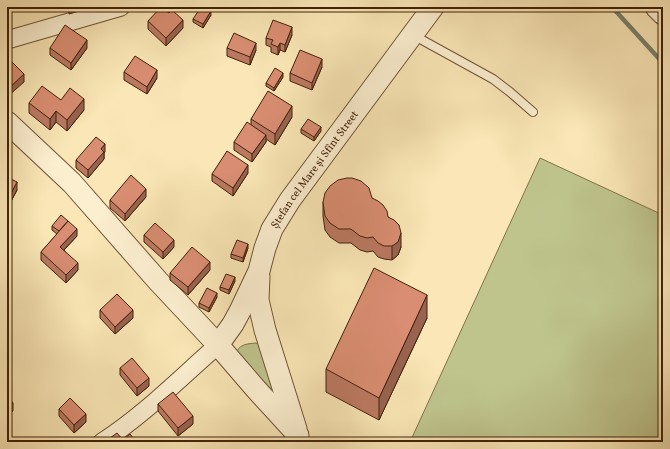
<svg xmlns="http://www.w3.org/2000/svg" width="670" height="449" viewBox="0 0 670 449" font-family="Vollkorn,serif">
  <rect width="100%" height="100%" fill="#fae6b6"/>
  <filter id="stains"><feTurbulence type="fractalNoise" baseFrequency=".005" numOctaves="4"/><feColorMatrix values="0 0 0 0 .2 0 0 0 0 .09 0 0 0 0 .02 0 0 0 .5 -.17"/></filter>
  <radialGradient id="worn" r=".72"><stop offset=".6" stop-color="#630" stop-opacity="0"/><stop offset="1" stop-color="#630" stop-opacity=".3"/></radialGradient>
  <path fill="#bfc48d" stroke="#80734b" d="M540,158L663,215V442H410Z
    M256,343L262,346L275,394L272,395L235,355C239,344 246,344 256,343Z"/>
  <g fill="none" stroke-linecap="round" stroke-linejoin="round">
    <path stroke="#79816b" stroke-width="4.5" d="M466,7L469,9L471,7
      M612,7L663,63"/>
    <g stroke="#6f5334" stroke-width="10">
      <path id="service" d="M413,35L493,79L510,92L533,112"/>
    </g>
    <g stroke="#6f5334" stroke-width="19">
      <path id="minor" d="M7,40L121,7
        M102,442C144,415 180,378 218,345"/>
    </g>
    <g stroke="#6f5334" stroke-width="23">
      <g id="tertiary">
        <path d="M656,7L663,14"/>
        <path d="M7,122L72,183L158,281L218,345L255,388L298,435"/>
        <path d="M259,276L258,300L265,330L296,429"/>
        <path id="s1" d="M218,345L233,324L240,311L259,271L265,248L272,229L290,200L433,7"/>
      </g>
    </g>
    <use href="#service" stroke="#fcefd0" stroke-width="8"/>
    <use href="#minor" stroke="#fcefd0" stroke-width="17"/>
    <use href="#tertiary" stroke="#fcefd0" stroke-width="21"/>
  </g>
  <path fill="#bb7962" stroke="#412209" d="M363,7H371L370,10Z
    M211,15L203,28L193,22V19Z
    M148,21L183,28L166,46L148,29Z
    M292,35L285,52L280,50L278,55L271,52V47L266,45V38Z
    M50,48H87L71,70L50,55Z
    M227,48L256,50L250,65L227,56Z
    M322,67L312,90L290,81V73Z
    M124,72L157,78L147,94L124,80Z
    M283,77L274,91L266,86V83Z
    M61,100L84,110L67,131L56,122L50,130L29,113V103Z
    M292,117L275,145L266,139V142L252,162L234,150V142L251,125V119Z
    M301,129L321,131L314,141L301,133Z
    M105,152L104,153V159L88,178L76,168V160Z
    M248,173L233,196L212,181V174Z
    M7,177L17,190L8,207L7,206Z
    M146,197L125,221L110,208V200Z
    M372,198L388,217L401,247L398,255L392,260L384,259L378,257L373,251L367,252L360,250L351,243H339L330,237L325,230L323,216V202Z
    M52,226L77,236L64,250L78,270L66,283L41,260V252L57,234L52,230Z
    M144,235L174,247L163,259L144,242Z
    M248,248L243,262L231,258V254Z
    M210,270L188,295L170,280V273Z
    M235,281L229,294L220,290V287Z
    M217,297L209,312L199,307V303Z
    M100,310L133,318L115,334L100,318Z
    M427,318L379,420L326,392V369Z
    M120,368L149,386L137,396L120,375Z
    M158,404L193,424L178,436L158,411Z
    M59,409L86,422L74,433L59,416Z"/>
  <path fill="#986350" stroke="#412209" d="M79,7H81L79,11L69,14V10Z
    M211,11V15L203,28V24Z
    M183,20V28L166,46V38Z
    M292,27V35L285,52V45Z
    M87,40V48L71,70V63Z
    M256,43V50L250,65V57Z
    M280,43V50L278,55V47Z
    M322,59V67L312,90V83Z
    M157,70V78L147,94V87Z
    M283,73V77L274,91V88Z
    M24,74V82L7,97V90Z
    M84,99V110L67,131V120Z
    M292,106V117L275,145V134Z
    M56,111V122L50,130V119Z
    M321,127V131L314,141V137Z
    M266,135V142L252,162V154Z
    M105,144V152L104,153V159L88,178V170L101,149Z
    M248,165V173L233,196V188Z
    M17,182V190L8,207V199Z
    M146,189V197L125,221V214Z
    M77,229V236L60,254V247Z
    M401,233V247L398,255L392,260V246Z
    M174,240V247L163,259V252Z
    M248,244V248L243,262V258Z
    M210,262V270L188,295V287Z
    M78,263V270L66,283V275Z
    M235,277V281L229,294V290Z
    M217,293V297L209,312V308Z
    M427,295V318L379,420V398Z
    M133,310V318L115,334V327Z
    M149,378V386L137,396V388Z
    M13,403V411L7,414V407Z
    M86,414V422L74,433V425Z
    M11,416V424L7,426V418Z
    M193,416V424L178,436V428Z"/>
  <path fill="#d98d72" stroke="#412209" d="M71,7H79L69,10Z
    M161,7L169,13L172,10L183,20L166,38L148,21Z
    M201,7H204L211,11L203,24L193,19Z
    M273,20L292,27L285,45L280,43L278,47L271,44L273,40L266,38Z
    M65,25L87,40L71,63L50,48Z
    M234,33L256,43L250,57L227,48Z
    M300,50L322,59L312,83L290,73Z
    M135,56L157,70L147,87L124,72Z
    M7,58H8L24,74L7,90Z
    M275,68L283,73L274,88L266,83Z
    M42,86L61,100L70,88L84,99L67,120L56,111L50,119L29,103Z
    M268,91L292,106L275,134L251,119Z
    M308,119L321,127L314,137L301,129Z
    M247,122L266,135L252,154L234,142Z
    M96,137L105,144L101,149L104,152L88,170L76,160Z
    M227,151L248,165L233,188L212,174Z
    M131,175L146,189L125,214L110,200Z
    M7,177L17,182L8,199L7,198Z
    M347,178H352L361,181L369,188L372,198L378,201L383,205L387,211L388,217L394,220L399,225L401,233L398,242L392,246H384L378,243L373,237L367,238L360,236L351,229H339L330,223L325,216L323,202L325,193L330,186L338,180Z
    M61,215L68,221L59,231L52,226Z
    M68,221L77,229L60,247L78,263L66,275L41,252Z
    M155,223L174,240L163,252L144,235Z
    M237,240L248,244L243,258L231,254Z
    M192,247L210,262L188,287L170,273Z
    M374,268L427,295L379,398L326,369Z
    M226,274L235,277L229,290L220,287Z
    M207,288L217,293L209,308L199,303Z
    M117,294L133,310L115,327L100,310Z
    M132,358L149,378L137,388L120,368Z
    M173,392L193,416L178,428L158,404Z
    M7,394L13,403L7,407Z
    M70,398L86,414L74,425L59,409Z
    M7,410L11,416L7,418Z
    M117,433L123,440L130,434L135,440L138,437L142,442H107L106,441Z
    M220,439L223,442H217Z"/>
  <g text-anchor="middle" stroke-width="3" stroke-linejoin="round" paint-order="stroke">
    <g font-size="11" fill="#412209" stroke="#fcefd0">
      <text dy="4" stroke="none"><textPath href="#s1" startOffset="202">Ștefan cel Mare și Sfînt Street</textPath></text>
    </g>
  </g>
  <rect width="670" height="449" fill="none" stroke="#fae6b6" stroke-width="24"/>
  <rect x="8" y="8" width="654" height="433" fill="none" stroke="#412209" stroke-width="2"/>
  <rect x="12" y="12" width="646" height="425" fill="none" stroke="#412209"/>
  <rect width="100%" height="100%" filter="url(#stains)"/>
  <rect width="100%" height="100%" fill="url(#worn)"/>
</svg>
